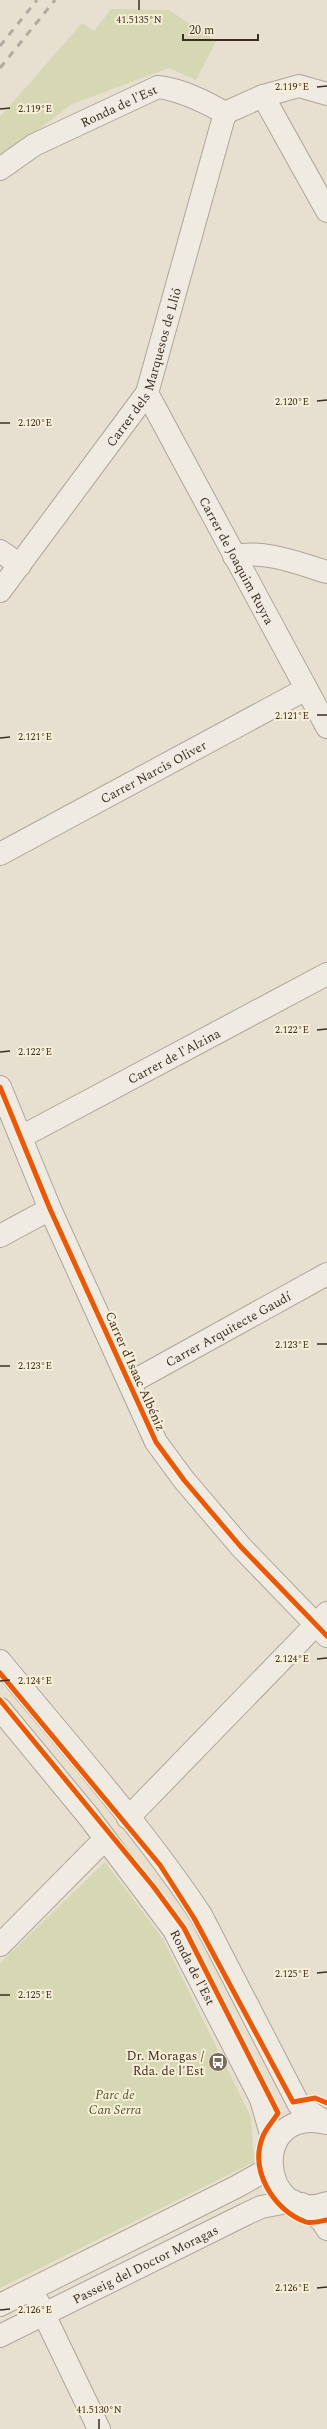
<svg xmlns="http://www.w3.org/2000/svg" width="327" height="2429" viewBox="0 0 327 2429" font-family="Spectral,serif">
  <rect width="100%" height="100%" fill="#e7e0d1"/>
  <path fill="#d6d7b3" d="M111,9L169,10L216,41L196,80L169,68L72,104L0,159V117L82,23L94,31Z
    M105,1862L163,1939L251,2117L254,2162L0,2288V1963Z"/>
  <g fill="none" stroke-linecap="round" stroke-linejoin="round">
    <g stroke="#ada599" stroke-width="24">
      <g id="minor">
        <path d="M263,96L327,211"/>
        <path d="M225,113L263,96L299,86L327,94"/>
        <path id="s1" d="M0,169L34,145L158,87C182,90 204,101 225,113"/>
        <path id="s2" d="M147,393L327,727"/>
        <path d="M0,551L20,565"/>
        <path d="M234,556C266,550 297,563 327,572"/>
        <path id="s3" d="M0,591L147,393L225,113"/>
        <path id="s4" d="M0,854L306,689"/>
        <path d="M0,1087L50,1209L156,1442L184,1480L241,1547L327,1636"/>
        <path id="s5" d="M21,1137L327,974"/>
        <path d="M0,1236L50,1209"/>
        <path id="s6" d="M130,1383L327,1274"/>
        <path d="M0,1661C68,1744 141,1825 201,1915L299,2105L327,2123"/>
        <path id="s7" d="M0,1709L89,1817L174,1930L261,2099L271,2134L272,2152"/>
        <path d="M128,1818L327,1613"/>
        <path d="M0,1945L105,1839"/>
        <path d="M327,2123C247,2104 260,2228 327,2203"/>
        <path d="M302,2204L322,2221L327,2229"/>
        <path d="M38,2302L99,2429"/>
        <path d="M0,2305L236,2187L261,2173L270,2165"/>
        <path id="s8" d="M0,2336L246,2214L261,2207L293,2201"/>
      </g>
    </g>
    <use href="#minor" stroke="#efebe3" stroke-width="22"/>
    <path stroke="#afaaa2" stroke-width="3" stroke-dasharray="7 7" stroke-linecap="butt" d="M0,46L37,0
      M0,68L55,0"/>
    <g stroke="#f7eed8" stroke-width="8">
      <path id="cycleway" d="M0,1087L50,1209L156,1442L184,1480L241,1547L327,1636
        M0,1673L160,1865L194,1918L293,2102L315,2098L327,2103
        M0,1700L153,1886L184,1928L278,2113C274,2120 266,2128 263,2136C249,2170 273,2210 306,2222C311,2224 321,2221 327,2220"/>
    </g>
    <use href="#cycleway" stroke="#e8590c" stroke-width="5"/>
  </g>
  <path fill="none" stroke="#3d2e20" stroke-width="1.5" d="M139,0V10M317,87L327,86M0,109L10,108M317,401L327,400M0,423H10M317,715H327M0,738L10,737M317,1030L327,1029M0,1052L10,1051M317,1344H327M0,1366H10M317,1659L327,1658M0,1681L10,1680M317,1973L327,1972M0,1995H10M317,2288L327,2287M0,2310L10,2309M99,2419V2429"/>
  <defs>
    <g id="bus-disc" transform="scale(1)"><circle r="9.5" fill="#786c5e" stroke="#f7eed8"/><path d="M-5-6H5V4H4V6H2V4H-2V6H-4V4H-5ZM-3.5-4V0h7V-4ZM-3.5 1.2v1.5H-2V1.2ZM2 1.2v1.5H3.5V1.2Z" fill="#fff"/></g>
  </defs>
  <g fill-rule="evenodd">
    <use href="#bus-disc" x="218" y="2062"/>
  </g>
  <g text-anchor="middle" stroke-width="4" stroke-linejoin="round" paint-order="stroke">
    <g font-size="13" fill="#3d2e20" stroke="#f7eed8">
      <text dy="5" stroke="none"><textPath href="#s1" startOffset="135">Ronda de l'Est</textPath></text>
      <text dy="5" stroke="none"><textPath href="#s3" startOffset="269">Carrer dels Marquesos de Llió</textPath></text>
      <text dy="5" stroke="none"><textPath href="#s2" startOffset="190">Carrer de Joaquim Ruyra</textPath></text>
      <text dy="5" stroke="none"><textPath href="#s4" startOffset="174">Carrer Narcis Oliver</textPath></text>
      <text dy="5" stroke="none"><textPath href="#s5" startOffset="173">Carrer de l'Alzina</textPath></text>
      <text dy="5" stroke="none"><textPath href="#s6" startOffset="112">Carrer Arquitecte Gaudí</textPath></text>
      <text transform="translate(136 1371) rotate(66)" y="5">Carrer d'Isaac Albéniz</text>
      <text dy="5" stroke="none"><textPath href="#s7" startOffset="323">Ronda de l'Est</textPath></text>
      <text dy="5" stroke="none"><textPath href="#s8" startOffset="162">Passeig del Doctor Moragas</textPath></text>
    </g>
    <g font-size="13" fill="#3d2e20" stroke="#f7eed8" text-anchor="end">
      <text x="204" y="2060">Dr. Moragas /<tspan x="204" dy="15">Rda. de l'Est</tspan></text>
    </g>
    <g font-size="13" font-style="italic" fill="#4d5a26" stroke="#f7eed8">
      <text x="115" y="2099">Parc de<tspan x="115" dy="15">Can Serra</tspan></text>
    </g>
  </g>
  <g font-size="10" text-anchor="middle" fill="#3d2e20" stroke="#f7eed8" stroke-width="4" stroke-linejoin="round" paint-order="stroke">
    <text x="139" y="23">41.5135°N</text>
    <text x="292" y="90">2.119°E</text>
    <text x="35" y="112">2.119°E</text>
    <text x="292" y="405">2.120°E</text>
    <text x="35" y="426">2.120°E</text>
    <text x="292" y="719">2.121°E</text>
    <text x="35" y="740">2.121°E</text>
    <text x="292" y="1033">2.122°E</text>
    <text x="35" y="1055">2.122°E</text>
    <text x="292" y="1348">2.123°E</text>
    <text x="35" y="1369">2.123°E</text>
    <text x="292" y="1662">2.124°E</text>
    <text x="35" y="1684">2.124°E</text>
    <text x="292" y="1977">2.125°E</text>
    <text x="35" y="1998">2.125°E</text>
    <text x="292" y="2291">2.126°E</text>
    <text x="35" y="2313">2.126°E</text>
    <text x="99" y="2413">41.5130°N</text>
  </g>
  <path d="M183 34v6h75v-6" fill="none" stroke="#3d2e20" stroke-width="2"/>
  <text x="189" y="34" font-size="12" fill="#3d2e20" stroke="#f7eed8" stroke-width="3" paint-order="stroke">20 m</text>
</svg>
